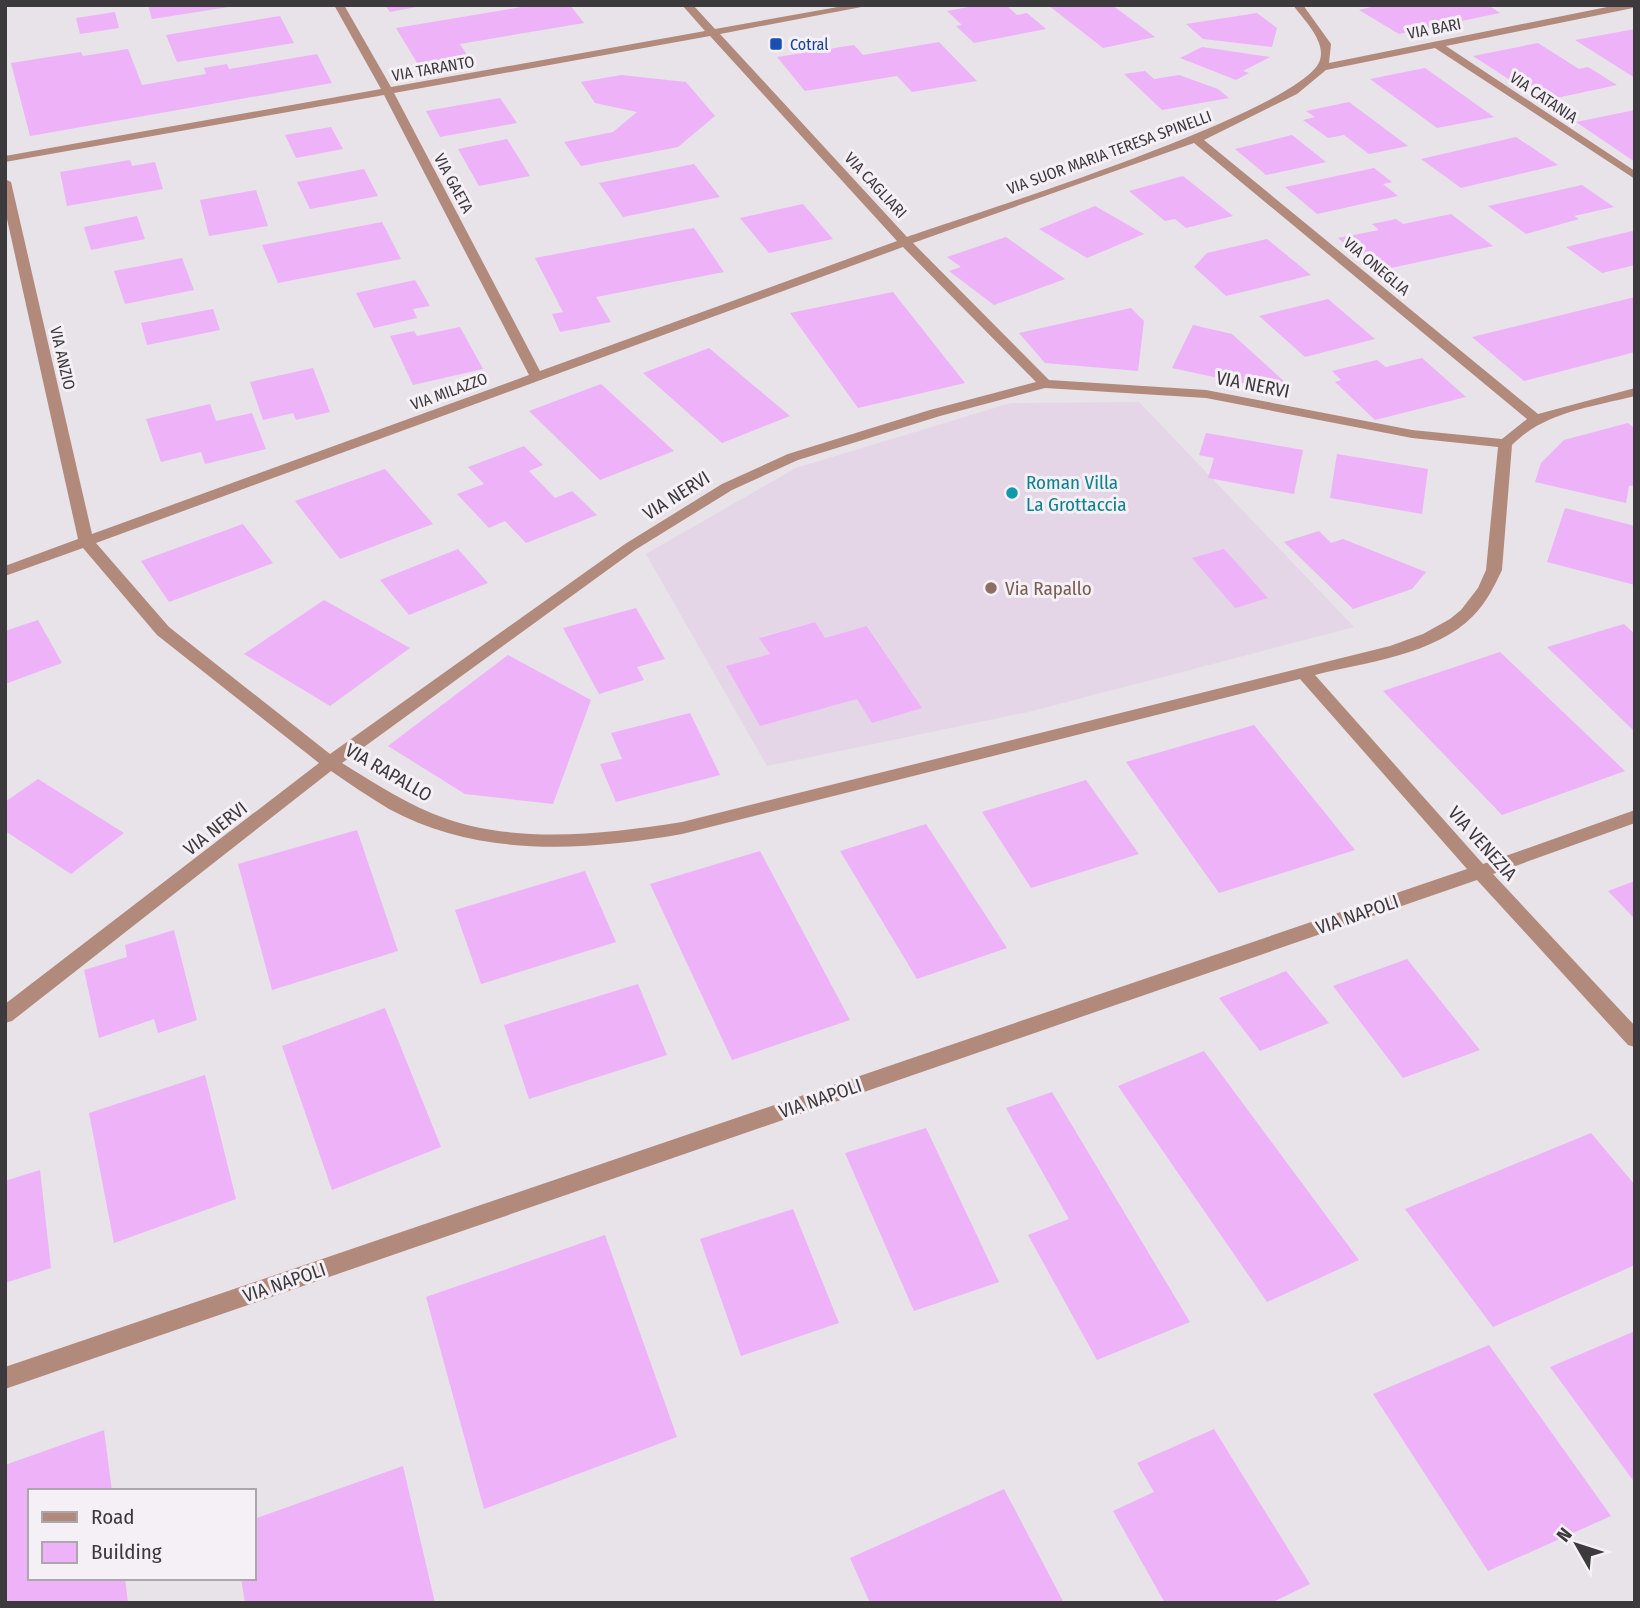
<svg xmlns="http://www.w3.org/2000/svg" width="1640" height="1608" viewBox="0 0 1640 1608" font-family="'Fira Sans Condensed',sans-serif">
  <rect width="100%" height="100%" fill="#e8e2e9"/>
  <path fill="#e4d5e7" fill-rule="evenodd" d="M1139,402L1354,627L1028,712L767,766L646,554L796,468L1011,403ZM814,622L825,638L868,626L921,707L857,699L760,726L770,654L760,637Z"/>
  <path fill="#eeb2f9" d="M148,5H229V7L152,19Z
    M385,5H416V7L390,12Z
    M534,5H570L584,23L460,44L469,58L419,66L396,28Z
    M978,5H1006L1017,15L1027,13L1046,29L974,43L956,26L962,25L947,11Z
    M1048,5H1112L1155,37L1103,48Z
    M1379,5H1488L1500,13L1399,34L1359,10Z
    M115,12L119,28L80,34L76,18Z
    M1257,13L1277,28L1272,47L1203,39L1186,24Z
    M280,16L294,43L177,62L166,35Z
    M1635,29V78L1575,40Z
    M939,42L977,81L912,92L897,76L805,91L777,57L854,45L863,55Z
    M1538,43L1579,69L1588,67L1617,85L1552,99L1520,78L1510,80L1473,56Z
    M1202,47L1270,57L1243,71L1249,73L1236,80L1180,58Z
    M128,49L142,85L206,74L204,68L227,64L229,69L317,54L332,83L30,136L11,63L81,52L83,56Z
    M1425,68L1494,117L1437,128L1370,79Z
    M1145,71L1154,79L1179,75L1218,89L1229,98L1162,110L1124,74Z
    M621,75L686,82L715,116L678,147L581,166L564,142L613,132L637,112L595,103L581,82Z
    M500,98L517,123L440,137L426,111Z
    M1349,102L1408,146L1369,154L1344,135L1328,138L1303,120L1315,117L1306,111Z
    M1635,110V162L1576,122Z
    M331,127L343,149L296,158L285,135Z
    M1292,135L1326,162L1266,175L1235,149Z
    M1516,137L1558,165L1461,188L1421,159Z
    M507,139L530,176L479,186L458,149Z
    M130,160L132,166L155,162L163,189L67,206L60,172Z
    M694,164L720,197L623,217L599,183Z
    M1374,168L1392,182L1383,184L1398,196L1317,214L1285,187Z
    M364,169L378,196L310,209L297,182Z
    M1183,176L1233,216L1186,228L1175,219L1165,221L1129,191Z
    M1582,185L1614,207L1574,216L1579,219L1526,234L1488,206Z
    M256,190L268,226L209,236L200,200Z
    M803,204L833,239L769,253L740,218Z
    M1095,206L1144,234L1087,258L1039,229Z
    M1451,214L1493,246L1377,271L1338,238L1379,230L1372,224L1396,219L1403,224Z
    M137,216L145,239L91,250L84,227Z
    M382,222L401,259L278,283L262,245Z
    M694,228L724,272L596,297L611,322L560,332L552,314L563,312L535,258Z
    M1632,231L1635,233V265L1602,273L1566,247Z
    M1006,237L1065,279L994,305L949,271L961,267L947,257Z
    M1267,239L1311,275L1226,296L1194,267L1207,253Z
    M182,258L194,290L125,304L114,271Z
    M415,280L430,306L413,309L417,318L374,328L356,293Z
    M893,292L965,383L858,408L790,313Z
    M1635,297V352L1524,381L1472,337Z
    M1328,299L1375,339L1305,357L1259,316Z
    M1131,308L1144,321L1138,371L1045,363L1019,333Z
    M213,309L220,330L147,345L141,323Z
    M1193,325L1232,334L1287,384L1284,392L1172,368Z
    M460,327L483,369L413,385L390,336L414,331L417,336Z
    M709,348L790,416L722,443L643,373Z
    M1422,358L1466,397L1375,420L1335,382L1341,380L1332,371L1377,360L1386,367Z
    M313,368L330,412L296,420L293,413L263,420L250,382Z
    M601,384L674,451L600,480L529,411Z
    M210,404L216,421L252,413L266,449L205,464L201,452L161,462L146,419Z
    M1628,423L1635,429V485L1629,486L1626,503L1535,482L1541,463L1564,440Z
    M1206,433L1303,450L1294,494L1208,478L1214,458L1199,455Z
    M524,446L543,465L529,471L555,498L572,491L597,515L526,543L505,521L489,528L457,494L484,484L468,467Z
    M1337,454L1428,469L1422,514L1330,498Z
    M385,469L433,524L340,559L295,501Z
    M1565,508L1635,526V585L1547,562Z
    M243,524L273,563L169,602L141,561Z
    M1319,531L1331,543L1343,539L1426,572L1412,589L1353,609L1284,542Z
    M458,549L488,583L409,615L380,580Z
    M1224,549L1268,598L1235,608L1192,558Z
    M324,600L410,648L330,706L244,654Z
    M636,608L665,659L637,667L644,680L599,694L563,628Z
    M38,620L62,663L5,684V631Z
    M815,622L825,638L867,626L922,708L872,723L857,699L760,726L726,666L770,654L759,638Z
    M1624,624L1635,634V732L1547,647Z
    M1500,652L1625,771L1502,815L1383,691Z
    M508,655L591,700L553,804L465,794L388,746Z
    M690,713L720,775L616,802L600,764L622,759L611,733Z
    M1254,725L1355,850L1219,893L1126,762Z
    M38,779L124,833L71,874L5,831V802Z
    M1086,780L1139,854L1031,888L982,812Z
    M926,824L1007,948L917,979L840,851Z
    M357,830L398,951L272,990L238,864Z
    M760,851L850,1020L732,1060L650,884Z
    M585,871L616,942L481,984L455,910Z
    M1635,881V919L1608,891Z
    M174,930L197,1020L158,1033L154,1019L99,1038L84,970L127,957L125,945Z
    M1407,959L1480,1050L1403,1078L1333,986Z
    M1286,971L1329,1023L1260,1051L1219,998Z
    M638,984L667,1055L529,1099L504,1025Z
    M385,1008L441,1147L332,1190L282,1046Z
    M1204,1051L1359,1260L1267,1302L1118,1086Z
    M205,1075L236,1199L114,1243L89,1113Z
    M1052,1092L1190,1322L1097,1360L1028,1235L1069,1219L1006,1108Z
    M926,1128L999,1282L914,1311L845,1153Z
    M1591,1133L1635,1185V1265L1493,1327L1405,1209Z
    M40,1170L51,1268L5,1283V1181Z
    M793,1209L839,1323L741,1356L700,1239Z
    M605,1235L677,1437L484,1509L426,1297Z
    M1635,1331V1483L1550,1367Z
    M1489,1345L1611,1516L1488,1571L1373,1394Z
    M1214,1429L1310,1584L1271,1603H1165L1113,1511L1154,1492L1137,1463Z
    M104,1430L112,1491H30V1578H125L128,1603H5V1465Z
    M403,1466L435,1603H245L241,1578H254V1519Z
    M1004,1489L1064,1603H870L850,1558Z"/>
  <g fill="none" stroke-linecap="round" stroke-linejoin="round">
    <path fill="#b18a7c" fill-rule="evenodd" d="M334,5H344L391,87L705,31L682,5H693L715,29L849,5H872L720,34L907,237C970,215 1305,110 1320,60C1326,41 1304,20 1293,5H1303L1331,44L1329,63L1617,5H1635L1633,8L1446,46L1635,171V179L1435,48L1326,70L1297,94L1204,140L1538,414L1635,388V396C1592,407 1544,412 1512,445L1502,570C1494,587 1486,603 1473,616C1435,655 1366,662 1315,675L1483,864L1635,810V823L1493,874L1635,1026V1047L1628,1045L1477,880L5,1389V1367L1467,869L1300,679L682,834C585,851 479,858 389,809C369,797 350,784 331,771L12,1021L5,1023V1004L319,763L157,635L83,548L5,576V566L78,539L5,210V179L11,182L92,534L529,375L384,95L5,162V156L381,89ZM710,36L897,241L540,371L394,93ZM1194,143L1527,419L1502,439L1412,430L1206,390L1049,380L913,243ZM903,247L1036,382L930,410L788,454L722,484L625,544L330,754L169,627L96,543ZM1045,388L1206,398L1412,438L1498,447L1486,570L1478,588L1461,610L1450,619L1423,634L1390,646L682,822C606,834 521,844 447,819C409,806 376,784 342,763L635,550L732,490L798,460L940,416Z"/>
  </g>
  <rect fill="#1a4fb4" stroke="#f5f0f6" stroke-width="2.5" x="769" y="37" width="14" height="14" rx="3.5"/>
  <circle fill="#0f9aa8" stroke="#f5f0f6" stroke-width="2.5" cx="1012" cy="493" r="7"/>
  <circle fill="#8d6e63" stroke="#f5f0f6" stroke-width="2.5" cx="991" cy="588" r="7"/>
  <g text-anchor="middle" stroke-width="6" stroke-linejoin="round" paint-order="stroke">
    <g font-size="16" fill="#3c3a3c" stroke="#f5f0f6">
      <text transform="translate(1434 28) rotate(-11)" y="6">VIA BARI</text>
      <text transform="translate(433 68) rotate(-10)" y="6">VIA TARANTO</text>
      <text transform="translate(1544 97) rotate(34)" y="6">VIA CATANIA</text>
      <text transform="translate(1109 152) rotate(-20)" y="6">VIA SUOR MARIA TERESA SPINELLI</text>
      <text transform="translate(454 183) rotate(62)" y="6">VIA GAETA</text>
      <text transform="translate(876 185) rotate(47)" y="6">VIA CAGLIARI</text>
      <text transform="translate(1377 266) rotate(40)" y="6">VIA ONEGLIA</text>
      <text transform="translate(63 358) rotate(77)" y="6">VIA ANZIO</text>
      <text transform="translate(449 391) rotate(-20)" y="6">VIA MILAZZO</text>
    </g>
    <g font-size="16" fill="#164399" stroke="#f5f0f6" text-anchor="start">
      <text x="790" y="50">Cotral</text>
    </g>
    <g font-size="19" fill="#3c3a3c" stroke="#f5f0f6">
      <text transform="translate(1253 384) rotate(11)" y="7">VIA NERVI</text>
      <text transform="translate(676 495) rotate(-32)" y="7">VIA NERVI</text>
      <text transform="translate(389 772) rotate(30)" y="7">VIA RAPALLO</text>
      <text transform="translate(215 828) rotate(-38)" y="7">VIA NERVI</text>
      <text transform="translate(1483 843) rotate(48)" y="7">VIA VENEZIA</text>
      <text transform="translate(1357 914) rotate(-19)" y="7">VIA NAPOLI</text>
      <text transform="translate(820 1098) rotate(-19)" y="7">VIA NAPOLI</text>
      <text transform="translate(284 1282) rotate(-19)" y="7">VIA NAPOLI</text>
    </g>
    <g font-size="19" fill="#0d838f" stroke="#f5f0f6" text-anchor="start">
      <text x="1026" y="489">Roman Villa<tspan x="1026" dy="22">La Grottaccia</tspan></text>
    </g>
    <g font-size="19" fill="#785e54" stroke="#f5f0f6" text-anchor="start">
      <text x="1005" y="595">Via Rapallo</text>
    </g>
  </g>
  <rect width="1640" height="1608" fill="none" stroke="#3c3a3c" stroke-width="14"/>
  <rect x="28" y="1489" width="228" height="91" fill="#f5f0f6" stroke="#aba7ac" stroke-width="2"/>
  <rect x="42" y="1512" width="35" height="10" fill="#b18a7c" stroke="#aba7ac" stroke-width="2"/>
  <text x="91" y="1524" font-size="21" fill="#3c3a3c">Road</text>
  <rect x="42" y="1542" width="35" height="21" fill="#eeb2f9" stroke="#aba7ac" stroke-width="2"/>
  <text x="91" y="1559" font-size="21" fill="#3c3a3c">Building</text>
  <g transform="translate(1577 1545) rotate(309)" stroke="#f5f0f6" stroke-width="5" paint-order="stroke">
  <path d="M0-5L12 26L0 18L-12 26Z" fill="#3c3a3c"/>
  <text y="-10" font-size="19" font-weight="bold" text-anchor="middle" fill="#3c3a3c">N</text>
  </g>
</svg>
